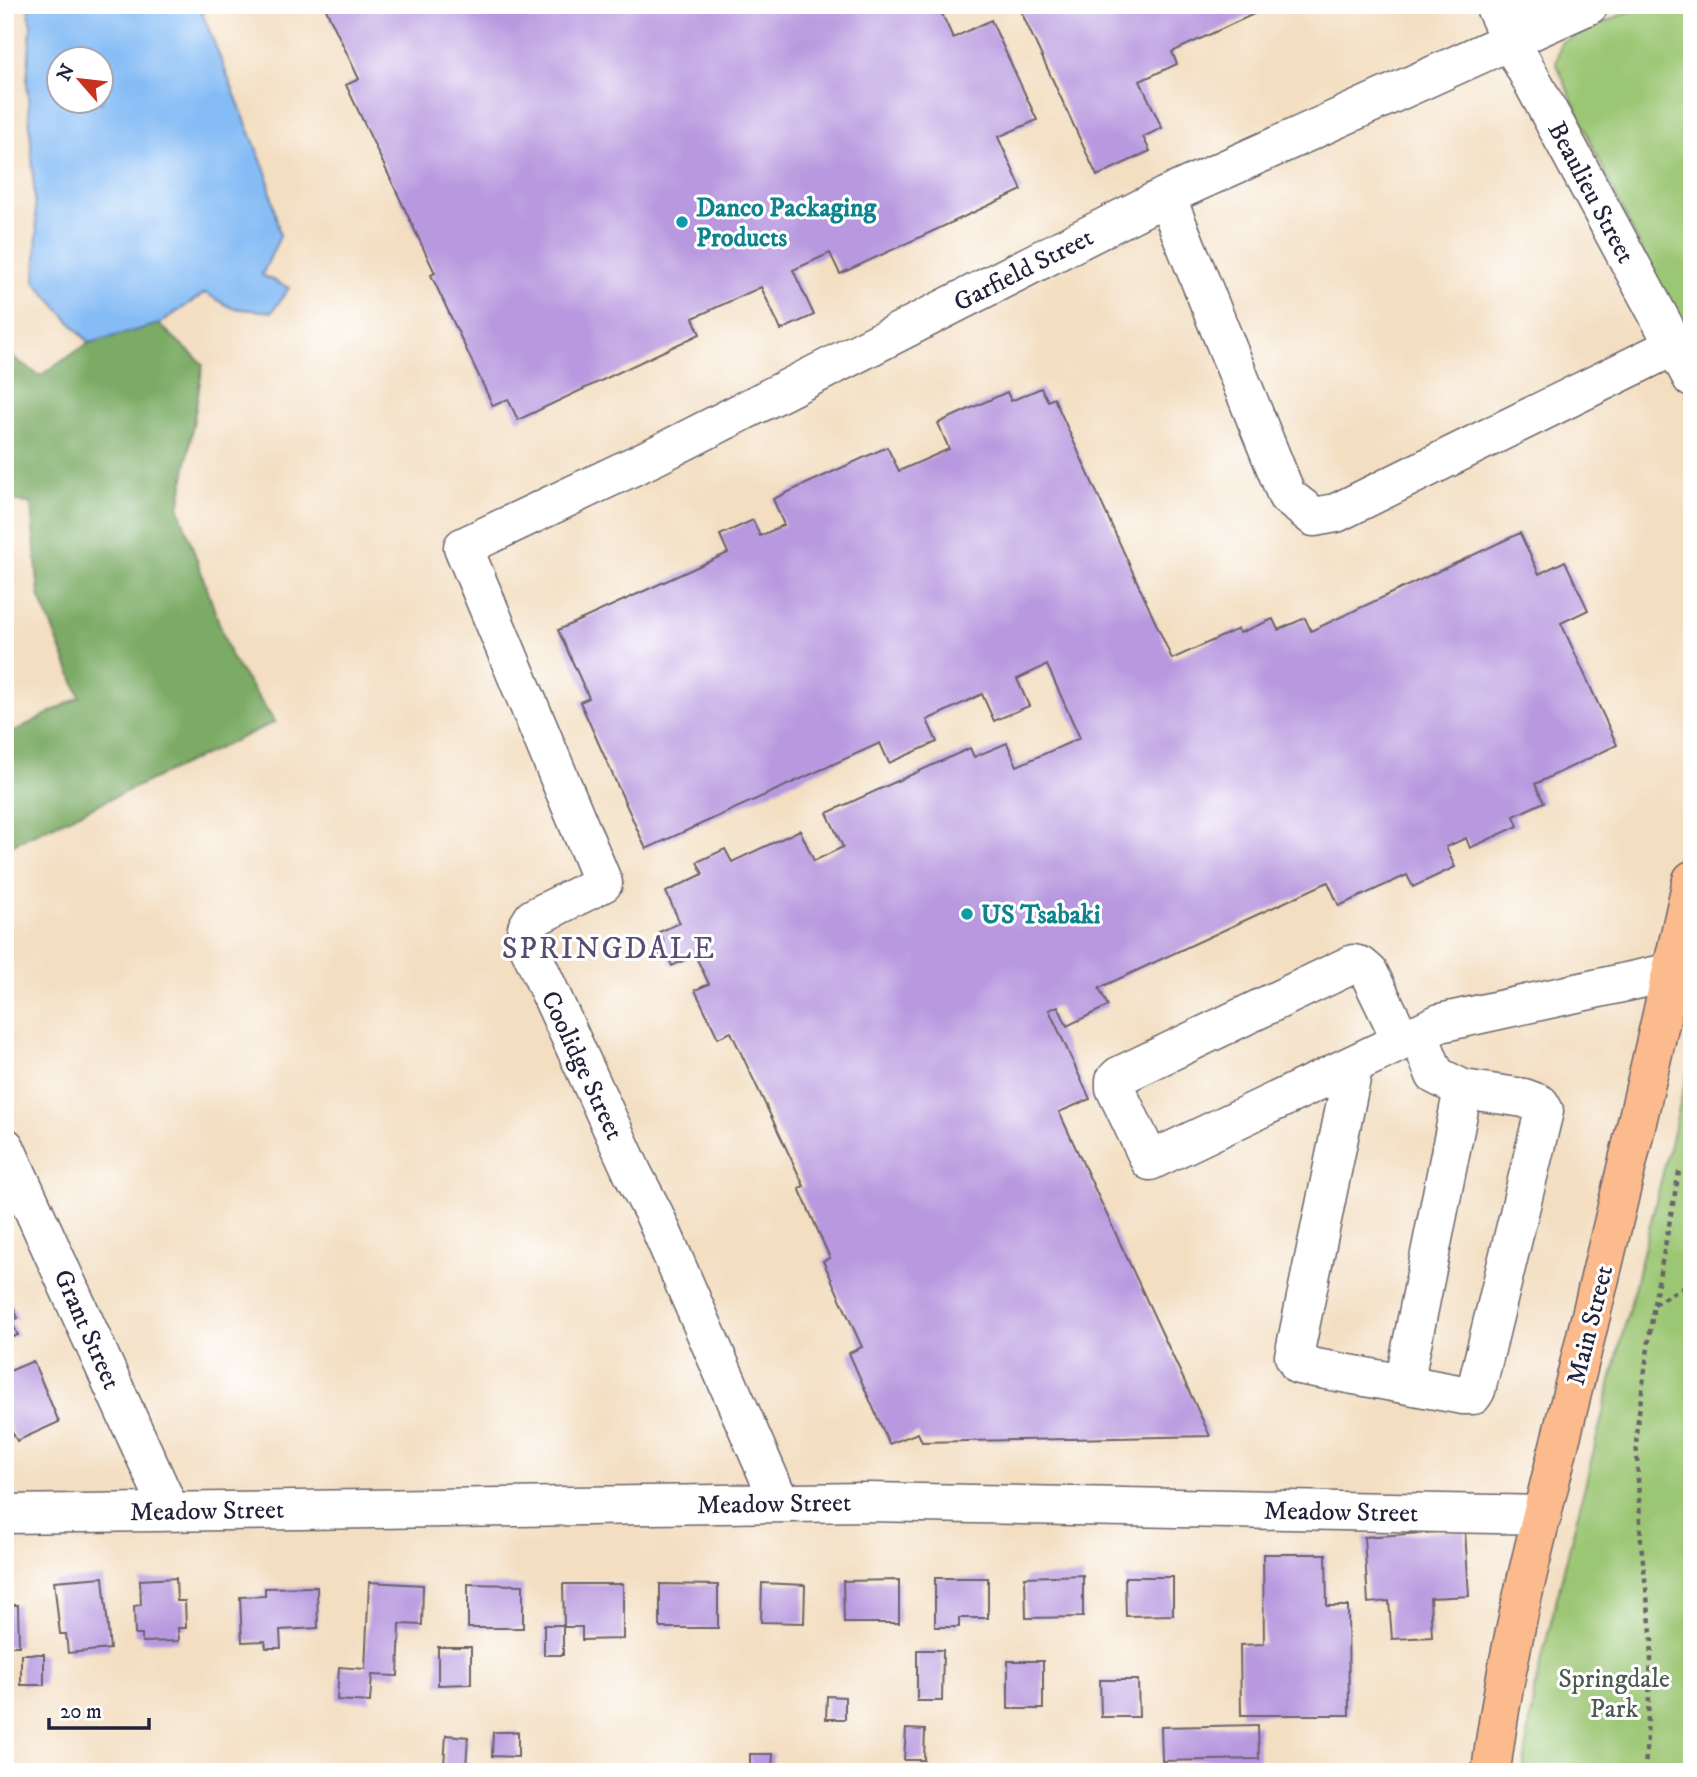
<svg xmlns="http://www.w3.org/2000/svg" width="1697" height="1777" viewBox="0 0 1697 1777" font-family="'IM FELL DW Pica',serif">
  <rect width="100%" height="100%" fill="#fff"/>
  <filter id="ink" filterUnits="userSpaceOnUse"><feTurbulence type="fractalNoise" baseFrequency=".0143" numOctaves="2"/><feDisplacementMap in="SourceGraphic" scale="14" xChannelSelector="R" yChannelSelector="G"/><feConvolveMatrix kernelMatrix="1 2 1 2 8 2 1 2 1" color-interpolation-filters="sRGB"/></filter>
  <filter id="wash" filterUnits="userSpaceOnUse"><feTurbulence type="fractalNoise" baseFrequency=".00686" numOctaves="4" result="noise"/><feDisplacementMap in="SourceGraphic" scale="28" xChannelSelector="R" yChannelSelector="G"/><feGaussianBlur stdDeviation="1.57" result="paint"/><feColorMatrix in="noise" values="0 0 0 0 0 0 0 0 0 0 0 0 0 0 0 0 0 1.4 0 .05"/><feComposite in="paint" operator="in"/></filter>
  <g filter="url(#wash)">
    <rect width="100%" height="100%" fill="#f3dec1"/>
    <path fill="#9bc673" stroke="#5e7457" stroke-width="2" d="M1643,5H1692V356L1595,152L1556,63L1561,42Z
      M1692,1056V1772H1523L1535,1686Z"/>
    <path fill="#7cab65" stroke="#4f6650" stroke-width="2" d="M159,324L203,364L179,509L231,657L275,722L5,848V736L80,697L39,595L31,504L5,498V352L40,376L89,343Z"/>
    <path fill="#85bcf5" stroke="#546f98" stroke-width="2" fill-rule="evenodd" d="M28,5H199L267,175L280,236L262,275L289,288L272,312L232,308L205,293L159,324L89,343L35,282L37,233L27,82L31,26ZM60,60H102V102H60Z"/>
    <g id="blocks">
      <path fill="#b899df" d="M324,5H938L953,38L991,20L1037,120L998,137L1022,190L840,274L830,253L793,270L814,315L781,330L761,287L693,318L700,334L518,420L508,399L493,406L431,275L435,273L346,85L359,79Z
        M1018,5H1273L1172,52L1177,64L1140,81L1162,128L1143,137L1150,151L1097,176Z
        M1041,388L1048,401L1054,398L1172,659L1238,629L1240,633L1273,619L1278,630L1305,618L1311,631L1520,533L1539,574L1565,561L1588,610L1561,623L1617,745L1535,784L1544,802L1514,816L1518,826L1470,848L1466,838L1446,847L1455,867L1413,887L1407,875L1339,906L1328,882L1099,988L1108,1006L1067,1026L1058,1006L1049,1010L1090,1099L1059,1112L1210,1436L922,1442L918,1433L889,1444L849,1353L862,1347L823,1261L830,1258L799,1188L804,1186L731,1032L718,1038L695,990L709,984L695,955L672,966L667,955L661,958L656,946L664,942L659,932L680,923L666,892L703,874L697,862L725,849L732,862L800,830L814,861L843,847L827,813L970,748L974,757L1007,743L1017,766L1080,738L1047,665L1017,679L1029,706L994,721L982,694L927,720L937,742L889,763L880,743L646,849L580,702L589,698L558,630L728,553L720,535L753,520L760,536L784,525L773,499L887,447L899,471L949,449L938,423L1007,392L1011,401Z
        M10,1300L18,1318L11,1321L18,1335L5,1340V1303Z
        M33,1361L59,1422L17,1441L5,1419V1373Z
        M1465,1530L1469,1596L1430,1598L1432,1637L1392,1639L1389,1601L1368,1603L1364,1537Z
        M1263,1554H1326L1327,1606H1348L1349,1715H1241L1240,1645L1264,1644Z
        M1083,1575V1617L1026,1618L1025,1577Z
        M103,1577L110,1649L68,1653L66,1634H60L54,1581Z
        M1125,1577H1173V1615L1126,1616Z
        M176,1578L177,1601H185L186,1628H178L179,1641L142,1642V1635H135L134,1606L141,1605L140,1580Z
        M935,1578H988V1618H959V1627H935Z
        M899,1580V1623H844L843,1581Z
        M369,1582L423,1585L422,1625L400,1624L398,1676L372,1675L370,1702L337,1700L339,1667L365,1669Z
        M762,1583L805,1585L804,1623L761,1622Z
        M468,1584L523,1585V1628H468Z
        M563,1584H623V1639L582,1640V1627H564Z
        M660,1584L718,1585V1628H660Z
        M317,1587L318,1628L280,1630L281,1648H266L265,1641L242,1642L240,1597L265,1596V1588Z
        M5,1605H18L19,1646H5Z
        M544,1625H563V1655H544Z
        M438,1647H471V1684L438,1685Z
        M917,1650H943L942,1701H917Z
        M21,1654H44V1685H21Z
        M1008,1661H1043V1709H1008Z
        M1100,1680H1138L1139,1717H1101Z
        M827,1696L845,1697V1719H826Z
        M1258,1725L1259,1759L1162,1761L1161,1727Z
        M906,1729L925,1730L924,1760H904Z
        M493,1732H518V1757L492,1756Z
        M446,1735L468,1737L466,1767L444,1765Z
        M750,1754H773L772,1772H750Z"/>
    </g>
  </g>
  <g filter="url(#ink)">
    <use href="#blocks" fill-opacity="0" stroke="#6b646a" stroke-width="2"/>
    <g fill="none" stroke-linecap="round" stroke-linejoin="round">
      <g stroke="#6b646a" stroke-width="41">
        <path id="minor" d="M1494,5L1511,42L1692,378
          M1166,196L1287,496L1314,517L1336,513L1674,346
          M1402,1041L1369,973L1361,966L1353,964L1119,1076L1115,1080V1088L1150,1161L1440,1023L1672,972
          M1354,1064L1294,1356L1299,1365L1404,1384L1463,1089L1435,1075L1418,1033
          M5,1147L170,1511
          M1404,1384L1463,1395H1473L1476,1390L1544,1111L1540,1104L1524,1098L1463,1089
          M780,1503L654,1214L633,1174L525,938L527,928L533,918L603,883L463,547L657,455L1166,196L1589,5
          M5,1514L869,1502L1542,1515"/>
      </g>
      <g stroke="#6b646a" stroke-width="41">
        <path id="major" d="M1491,1772C1507,1641 1543,1513 1574,1385C1615,1217 1655,1049 1692,880"/>
      </g>
      <path stroke="#6b646a" stroke-width="4.5" stroke-dasharray="5 5" stroke-linecap="butt" d="M1654,1304L1692,1282
        M1645,1772L1652,1641L1641,1543L1636,1434L1654,1304L1680,1167"/>
      <use href="#minor" stroke="#fff" stroke-width="38"/>
      <use href="#major" stroke="#fbbb8d" stroke-width="38"/>
    </g>
  </g>
  <g fill="#0f9aa8" stroke="#fff" stroke-width="2.5">
    <circle cx="682" cy="222" r="7"/>
    <circle cx="967" cy="914" r="7"/>
  </g>
  <g text-anchor="middle" stroke-width="6" stroke-linejoin="round" paint-order="stroke">
    <g font-size="26" fill="#22223b" stroke="#fff">
      <text transform="translate(1592 192) rotate(62)" y="9">Beaulieu Street</text>
      <text transform="translate(1023 269) rotate(-27)" y="9">Garfield Street</text>
      <text transform="translate(583 1065) rotate(65)" y="9">Coolidge Street</text>
      <text transform="translate(1589 1325) rotate(-76)" y="9">Main Street</text>
      <text transform="translate(88 1329) rotate(66)" y="9">Grant Street</text>
      <text transform="translate(774 1503) rotate(-1)" y="9">Meadow Street</text>
      <text transform="translate(207 1510) rotate(-1)" y="9">Meadow Street</text>
      <text transform="translate(1341 1511) rotate(1)" y="9">Meadow Street</text>
    </g>
    <g font-size="26" font-weight="bold" fill="#0d838f" stroke="#fff" text-anchor="start">
      <text x="696" y="216">Danco Packaging<tspan x="696" dy="30">Products</tspan></text>
      <text x="981" y="923">US Tsabaki</text>
    </g>
    <g font-size="26" fill="#4c5b4f" stroke="#fff">
      <text x="1614" y="1687">Springdale<tspan x="1614" dy="30">Park</tspan></text>
    </g>
    <g font-size="30" letter-spacing="2" fill="#564c74" stroke="#fff">
      <text x="609" y="958">SPRINGDALE</text>
    </g>
  </g>
  <rect width="1697" height="1777" fill="none" stroke="#fff" stroke-width="28"/>
  <g transform="translate(80 80) rotate(298)"><circle r="33" fill="#ffffff" stroke="#a7a7b1" stroke-width="2"/>
  <path d="M0-5L12 26L0 18L-12 26Z" fill="#c8321e"/>
  <text y="-10" font-size="19" font-weight="bold" text-anchor="middle" fill="#22223b">N</text>
  </g>
  <path d="M49 1718v10h100v-10" fill="none" stroke="#22223b" stroke-width="3.5"/>
  <text x="60" y="1718" font-size="21" fill="#22223b" stroke="#ffffff" stroke-width="5" paint-order="stroke">20 m</text>
</svg>
